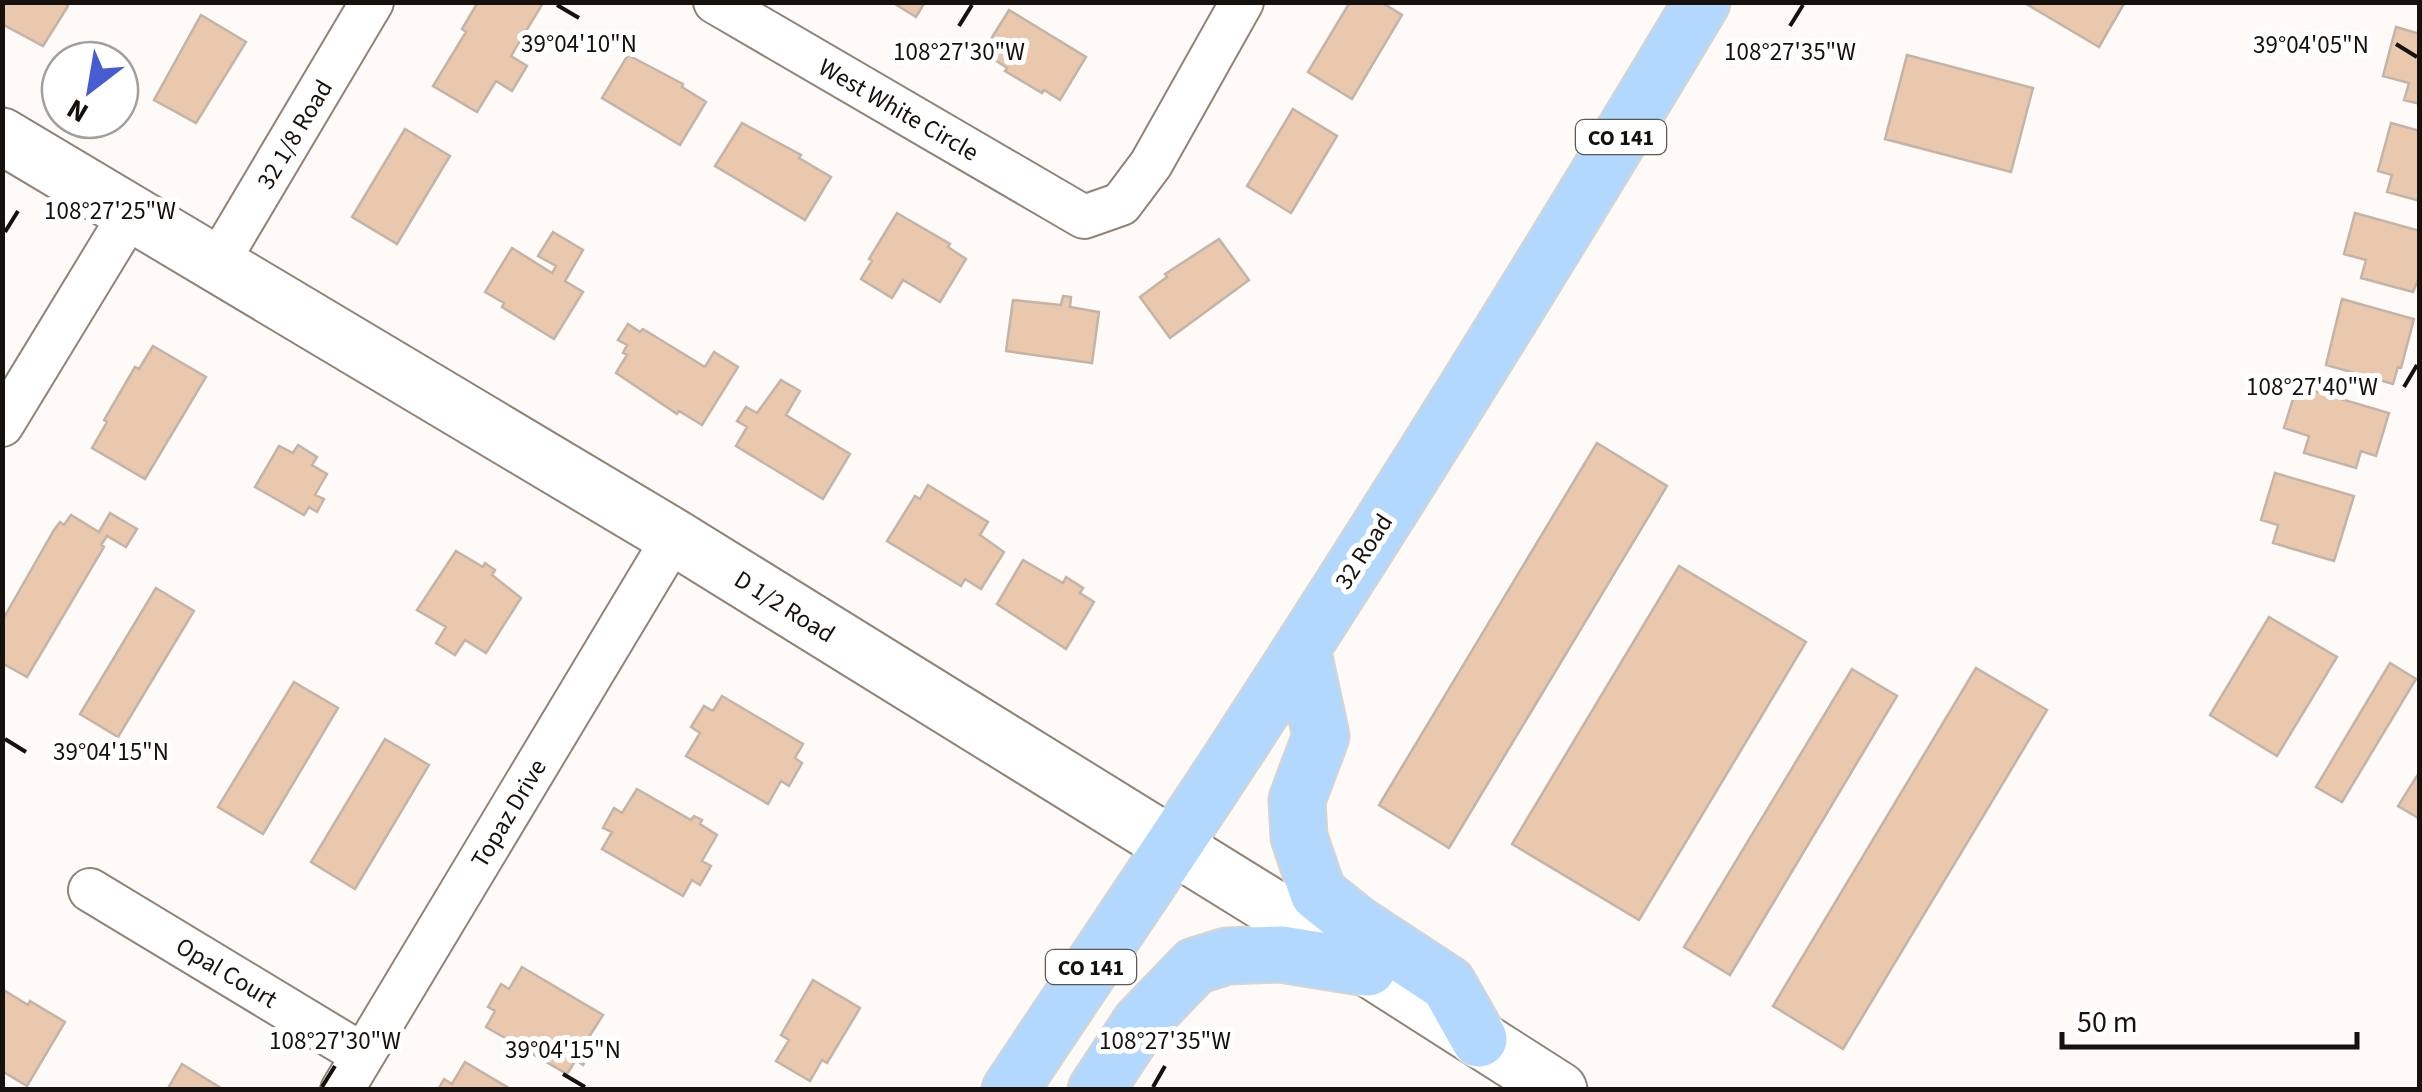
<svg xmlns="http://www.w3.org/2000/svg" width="2422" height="1092" viewBox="0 0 2422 1092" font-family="'Source Sans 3',sans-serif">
  <rect width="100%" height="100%" fill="#fefaf8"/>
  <path fill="#e9c8ad" stroke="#c4b4a8" stroke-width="2.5" d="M2,2H62L68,6L43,46L2,24Z
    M478,2L543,3L511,56L527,66L512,91L496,81L477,112L433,86L466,32L462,29Z
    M892,2H925L916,17Z
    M1350,2H1381L1402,15L1352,99L1308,72Z
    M2023,2H2125L2099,47Z
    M1009,10L1086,57L1060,100L1044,90L1042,93L1005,71L1007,68L983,52Z
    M201,15L246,42L196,123L154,100Z
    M2396,27L2420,34V104L2404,100L2409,83L2383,76Z
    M628,55L683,84L682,87L706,102L680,145L602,98Z
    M1907,55L2033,88L2011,172L1885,139Z
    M1293,109L1337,136L1291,213L1247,186Z
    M742,123L801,155L799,158L831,177L805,220L715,166Z
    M2391,123L2420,131V201L2387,192L2392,175L2378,171Z
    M405,129L450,156L397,244L352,217Z
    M897,213L950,244L948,247L966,259L940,302L903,280L892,298L861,279L872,261L869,259Z
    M2355,213L2420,231V275L2413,292L2361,278L2366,260L2344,254Z
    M553,232L583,250L565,281L583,292L554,339L502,307L504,303L485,292L512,248L552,273L556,266L538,256Z
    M1219,239L1249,280L1170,338L1140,297L1167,277L1165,274Z
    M1063,296L1071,297L1070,307L1099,312L1092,363L1006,351L1013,300L1061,305Z
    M2342,299L2414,319L2401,368L2398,367L2393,384L2326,365Z
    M628,324L640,332L643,329L705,367L714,352L738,367L702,425L679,411L677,414L616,373L627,355L623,353L627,345L618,340Z
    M153,346L206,377L145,479L92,448L107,422L104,420L135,367L139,369Z
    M781,380L800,391L786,415L850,454L823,499L736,446L747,427L737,421L746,407L757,413Z
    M2297,386L2389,413L2376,456L2361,451L2356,468L2304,453L2309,436L2284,428Z
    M1597,443L1667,486L1449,848L1379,805Z
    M298,445L317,457L312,465L327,474L315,495L324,499L317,512L309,507L304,515L255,487L279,446L293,453Z
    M2275,473L2354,496L2334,561L2273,543L2278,525L2261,520Z
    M928,485L988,522L980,535L1004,552L981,589L965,579L961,586L887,541L915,496L920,499Z
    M110,513L137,529L126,547L107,536L101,545L104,547L27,677L2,663V621L54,530L60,522L64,525L71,515L99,532Z
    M456,551L483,567L485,563L495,570L492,575L521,598L486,653L465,640L455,655L436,643L446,627L417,610Z
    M1023,560L1063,583L1066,577L1083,588L1080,593L1094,602L1066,649L997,604Z
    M1679,566L1806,642L1639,920L1512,844Z
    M156,588L194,611L118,737L80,714Z
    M2269,617L2337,657L2277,756L2210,715Z
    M2390,663L2416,679L2342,802L2316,787Z
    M1976,668L2047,710L1843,1049L1773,1006Z
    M1852,669L1897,696L1730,975L1684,947Z
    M294,682L338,708L263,834L218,807Z
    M722,696L803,744L795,758L802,763L789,786L781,781L768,804L686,756L700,733L691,727L704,706L713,711Z
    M385,739L429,765L355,889L311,862Z
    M2420,771V819L2398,806Z
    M637,789L691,820L694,816L702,820L700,824L717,835L702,861L711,866L700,885L692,880L683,896L602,849L612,832L603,828L614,808L622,813Z
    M522,967L603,1015L587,1040L595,1045L583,1065L576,1060L567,1074L486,1027L495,1011L488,1007L501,984L509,989Z
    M813,980L860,1008L827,1063L822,1060L810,1081L776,1061L789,1040L781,1035Z
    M2,989L28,1005L30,1001L65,1022L27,1086L2,1071Z
    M465,1062L512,1090H438L444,1079L452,1084Z
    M182,1064L224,1090H167Z"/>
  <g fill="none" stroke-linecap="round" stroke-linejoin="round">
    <g stroke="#928377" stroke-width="46">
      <path id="minor" d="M715,2L1084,217L1121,204L1151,164L1242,2
        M216,265L372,2
        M2,425L131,213
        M90,890L363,1055
        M342,1090L674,537"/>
    </g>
    <g stroke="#928377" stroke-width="59">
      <path id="secondary" d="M2,136L674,537L1299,924L1559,1090"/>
    </g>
    <g stroke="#d5d4d3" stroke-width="59">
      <path id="primary" d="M1302,648L1321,736L1297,800L1299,837L1318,893L1358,925L1448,984L1479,1039
        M1010,1090C1084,978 1160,867 1233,755C1394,508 1550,256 1702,2
        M1096,1090L1140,1023L1195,966L1227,956L1281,954L1368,968"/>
    </g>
    <use href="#minor" stroke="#fff" stroke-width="42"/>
    <use href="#secondary" stroke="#fff" stroke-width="55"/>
    <use href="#primary" stroke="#b2d9fd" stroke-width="55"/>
  </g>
  <path fill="none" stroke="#16110c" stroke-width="4" d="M557,5L579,18M959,26L972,5M1790,26L1803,5M2396,44L2417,57M5,232L18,211M2404,387L2417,365M5,739L26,752M563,1074L585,1087M322,1087L335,1066M1153,1087L1165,1066"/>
  <g text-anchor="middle" stroke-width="10" stroke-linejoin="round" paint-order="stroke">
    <g fill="#fff" stroke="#5c5855" stroke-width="2.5">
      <rect x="1576" y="120" width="90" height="34" rx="8"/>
      <rect x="1046" y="950" width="90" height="34" rx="8"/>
    </g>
    <g font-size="22" font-weight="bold" fill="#16110c">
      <text x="1621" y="145">CO 141</text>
      <text x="1091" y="975">CO 141</text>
    </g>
    <g font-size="25" fill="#16110c" stroke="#fff">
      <text transform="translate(899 109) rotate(30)" y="9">West White Circle</text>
      <text transform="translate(294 134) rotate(-59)" y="9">32 1/8 Road</text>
      <text transform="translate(1363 551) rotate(-57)" y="9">32 Road</text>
      <text transform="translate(785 606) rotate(32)" y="9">D 1/2 Road</text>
      <text transform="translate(508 813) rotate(-59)" y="9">Topaz Drive</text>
      <text transform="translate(227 972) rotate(31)" y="9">Opal Court</text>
    </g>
  </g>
  <g font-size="25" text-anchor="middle" fill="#16110c" stroke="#fff" stroke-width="10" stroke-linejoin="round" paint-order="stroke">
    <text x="579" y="52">39°04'10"N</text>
    <text x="2311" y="53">39°04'05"N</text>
    <text x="1790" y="60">108°27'35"W</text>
    <text x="959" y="60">108°27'30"W</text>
    <text x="110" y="219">108°27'25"W</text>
    <text x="2312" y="395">108°27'40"W</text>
    <text x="111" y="760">39°04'15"N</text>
    <text x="335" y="1049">108°27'30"W</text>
    <text x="1165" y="1049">108°27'35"W</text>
    <text x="563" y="1058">39°04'15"N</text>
  </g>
  <rect width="2422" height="1092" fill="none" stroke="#16110c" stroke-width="10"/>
  <g transform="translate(90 90) rotate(211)"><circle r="48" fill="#ffffff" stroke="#a2a09e" stroke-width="2.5"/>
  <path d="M0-8L18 38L0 25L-18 38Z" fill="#485cd1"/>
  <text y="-15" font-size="28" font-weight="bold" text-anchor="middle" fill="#16110c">N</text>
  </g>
  <path d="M2062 1032v15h295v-15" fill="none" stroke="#16110c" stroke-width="5"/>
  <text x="2077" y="1032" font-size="30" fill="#16110c" stroke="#ffffff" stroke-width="8" paint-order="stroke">50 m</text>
</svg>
